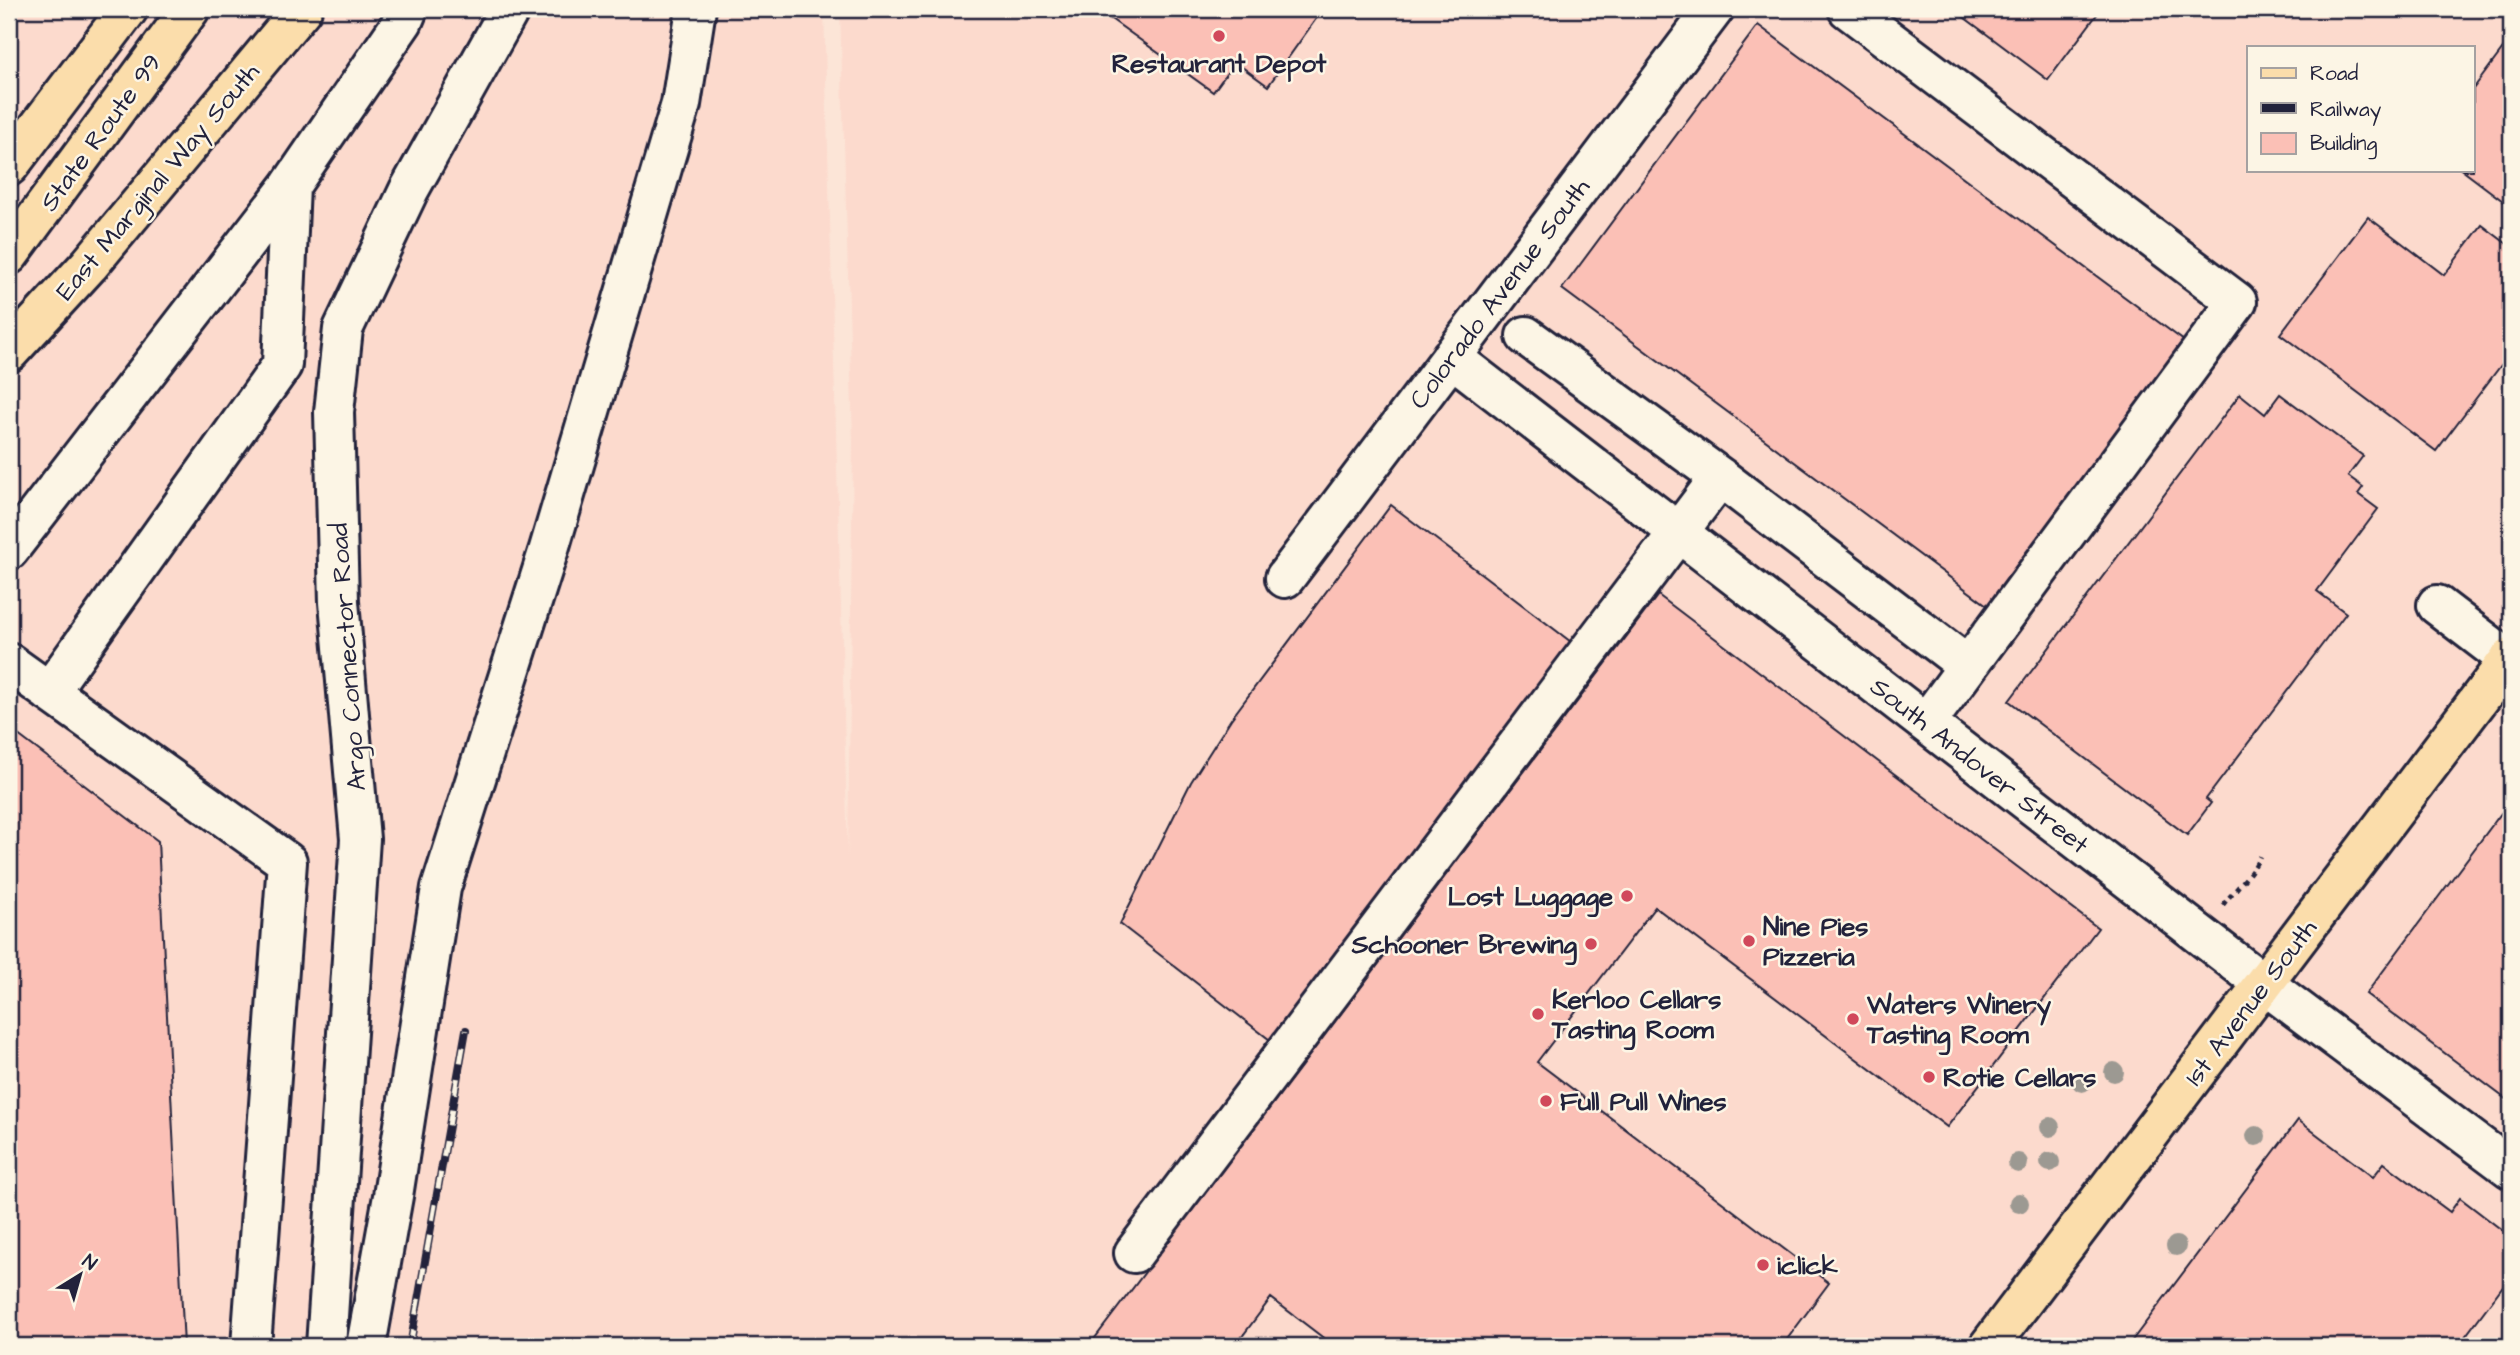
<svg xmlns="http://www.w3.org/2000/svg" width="2520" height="1355" viewBox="0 0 2520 1355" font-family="'Architects Daughter',sans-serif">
  <rect width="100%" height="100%" fill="#fce5d7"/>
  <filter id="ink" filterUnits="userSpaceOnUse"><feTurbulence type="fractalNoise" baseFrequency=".0143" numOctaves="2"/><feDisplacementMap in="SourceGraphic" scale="14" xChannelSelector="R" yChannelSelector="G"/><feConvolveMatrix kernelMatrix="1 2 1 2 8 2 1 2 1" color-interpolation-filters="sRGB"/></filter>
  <g filter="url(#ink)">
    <path fill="#fcdacd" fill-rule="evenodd" d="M9,9H824L848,856L853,441L840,9H2511V1346H9ZM2249,47H2473V170H2249Z"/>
    <path fill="#fbc0b6" stroke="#22223b" stroke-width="2" d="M1097,9H1323L1268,86L1235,62L1213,92Z
      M1953,9H2101L2048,80Z
      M1758,25L2188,344L1991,608L1562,289Z
      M2511,38V207L2462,170H2473V89Z
      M2368,217L2444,275L2482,225L2511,247V352L2436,451L2280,334Z
      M2240,394L2265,414L2280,394L2363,456L2348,476L2363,487L2358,494L2378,509L2317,591L2346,613L2206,799L2211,803L2187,835L2009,701Z
      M1391,505L1575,645L1274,1043L1120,924L1191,782L1231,719Z
      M1658,595L2098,928L1947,1127L1655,907L1537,1062L1829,1283L1782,1346H1334L1271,1298L1235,1346H1089Z
      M9,728L158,841L184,1346H9Z
      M2511,800V1103L2366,994Z
      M2298,1120L2373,1177L2384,1163L2450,1212L2460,1198L2511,1237V1275L2458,1346H2128Z"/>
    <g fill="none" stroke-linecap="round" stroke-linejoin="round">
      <g stroke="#22223b" stroke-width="44">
        <path id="minor" d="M1848,9L2237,302L1968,666
          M1526,336L1720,477
          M1451,357L2264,984L2511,1169
          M9,550L290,186L403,21L408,9
          M1285,578L1714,9
          M2437,605L2509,660
          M9,663L287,862L251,1346
          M49,692L282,365L290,186
          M1134,1253L1720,477L1968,666L1926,723
          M326,1346L360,839L339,602L334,412L343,329L409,190L510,9
          M366,1346L393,1196L441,888L549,549L681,104L696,9"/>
      </g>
      <g stroke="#22223b" stroke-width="44">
        <path id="major" d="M9,352L89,265L302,9
          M1989,1346L2511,657"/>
      </g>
      <g stroke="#22223b" stroke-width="44">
        <path id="highway" d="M9,166L128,9
          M9,255L190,9"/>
      </g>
      <path stroke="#22223b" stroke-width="4.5" stroke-dasharray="5 5" stroke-linecap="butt" d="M2223,905C2234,890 2253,873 2260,856"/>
      <use href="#minor" stroke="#fcf5e5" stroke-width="38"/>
      <use href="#major" stroke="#fbddab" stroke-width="38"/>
      <use href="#highway" stroke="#fbddab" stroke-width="38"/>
      <g stroke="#22223b" stroke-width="8">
        <path id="rail" d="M410,1346L466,1030"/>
      </g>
      <use href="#rail" stroke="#fcf5e5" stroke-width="5" stroke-dasharray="16" stroke-linecap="butt"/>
    </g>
    <g fill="#9c9992">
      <circle cx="2114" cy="1072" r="10"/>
      <circle cx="2082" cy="1082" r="10"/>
      <circle cx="2050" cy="1127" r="10"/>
      <circle cx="2256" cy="1136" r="10"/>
      <circle cx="2050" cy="1162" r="10"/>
      <circle cx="2018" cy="1163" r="10"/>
      <circle cx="2019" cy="1203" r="10"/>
      <circle cx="2176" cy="1246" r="10"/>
    </g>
  </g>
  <g fill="#d1495b" stroke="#fcf5e5" stroke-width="2.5">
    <circle cx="1219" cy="36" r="7"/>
    <circle cx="1627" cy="896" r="7"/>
    <circle cx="1749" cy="941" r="7"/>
    <circle cx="1591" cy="944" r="7"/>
    <circle cx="1538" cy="1014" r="7"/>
    <circle cx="1853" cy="1019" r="7"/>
    <circle cx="1929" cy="1077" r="7"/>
    <circle cx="1546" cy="1101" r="7"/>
    <circle cx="1763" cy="1265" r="7"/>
  </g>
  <g text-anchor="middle" stroke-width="5" stroke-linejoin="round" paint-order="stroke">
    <g font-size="26" font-weight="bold" fill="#22223b" stroke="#fcf5e5" text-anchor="start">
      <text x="1219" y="72" text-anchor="middle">Restaurant Depot</text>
      <text x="1613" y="905" text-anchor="end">Lost Luggage</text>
      <text x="1763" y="935">Nine Pies<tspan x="1763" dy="30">Pizzeria</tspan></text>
      <text x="1577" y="953" text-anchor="end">Schooner Brewing</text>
      <text x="1552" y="1008">Kerloo Cellars<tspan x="1552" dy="30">Tasting Room</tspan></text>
      <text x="1867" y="1013">Waters Winery<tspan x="1867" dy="30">Tasting Room</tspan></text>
      <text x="1943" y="1086">Rotie Cellars</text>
      <text x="1560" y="1110">Full Pull Wines</text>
      <text x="1777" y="1274">iclick</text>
    </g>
    <g font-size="26" fill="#22223b" stroke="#fcf5e5">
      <text transform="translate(100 132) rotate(-54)" y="9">State Route 99</text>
      <text transform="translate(157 181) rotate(-50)" y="9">East Marginal Way South</text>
      <text transform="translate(1499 293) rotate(-53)" y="9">Colorado Avenue South</text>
      <text transform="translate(347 657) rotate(-94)" y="9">Argo Connector Road</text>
      <text transform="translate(1980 765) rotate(38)" y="9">South Andover Street</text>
      <text transform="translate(2250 1002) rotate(-53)" y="9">1st Avenue South</text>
    </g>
  </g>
  <rect width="2520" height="1355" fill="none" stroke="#fcf5e5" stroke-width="35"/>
  <rect x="18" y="18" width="2485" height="1320" fill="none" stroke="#22223b" stroke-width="2.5" filter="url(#ink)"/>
  <rect x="2247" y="46" width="228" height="126" fill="#fcf5e5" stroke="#a5a1a1" stroke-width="2"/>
  <rect x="2261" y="68" width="35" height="10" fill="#fbddab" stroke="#a5a1a1" stroke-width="2"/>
  <text x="2310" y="80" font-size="21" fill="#22223b">Road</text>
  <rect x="2261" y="103" width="35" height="10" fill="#22223b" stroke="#a5a1a1" stroke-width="2"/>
  <text x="2310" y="116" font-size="21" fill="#22223b">Railway</text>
  <rect x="2261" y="133" width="35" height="21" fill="#fbc0b6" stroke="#a5a1a1" stroke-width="2"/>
  <text x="2310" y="150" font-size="21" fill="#22223b">Building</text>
  <g transform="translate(80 1275) rotate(37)" stroke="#fcf5e5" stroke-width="5" paint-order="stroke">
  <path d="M0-5L12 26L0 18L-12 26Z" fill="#22223b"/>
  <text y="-10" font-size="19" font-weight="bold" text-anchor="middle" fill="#22223b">N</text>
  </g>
</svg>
